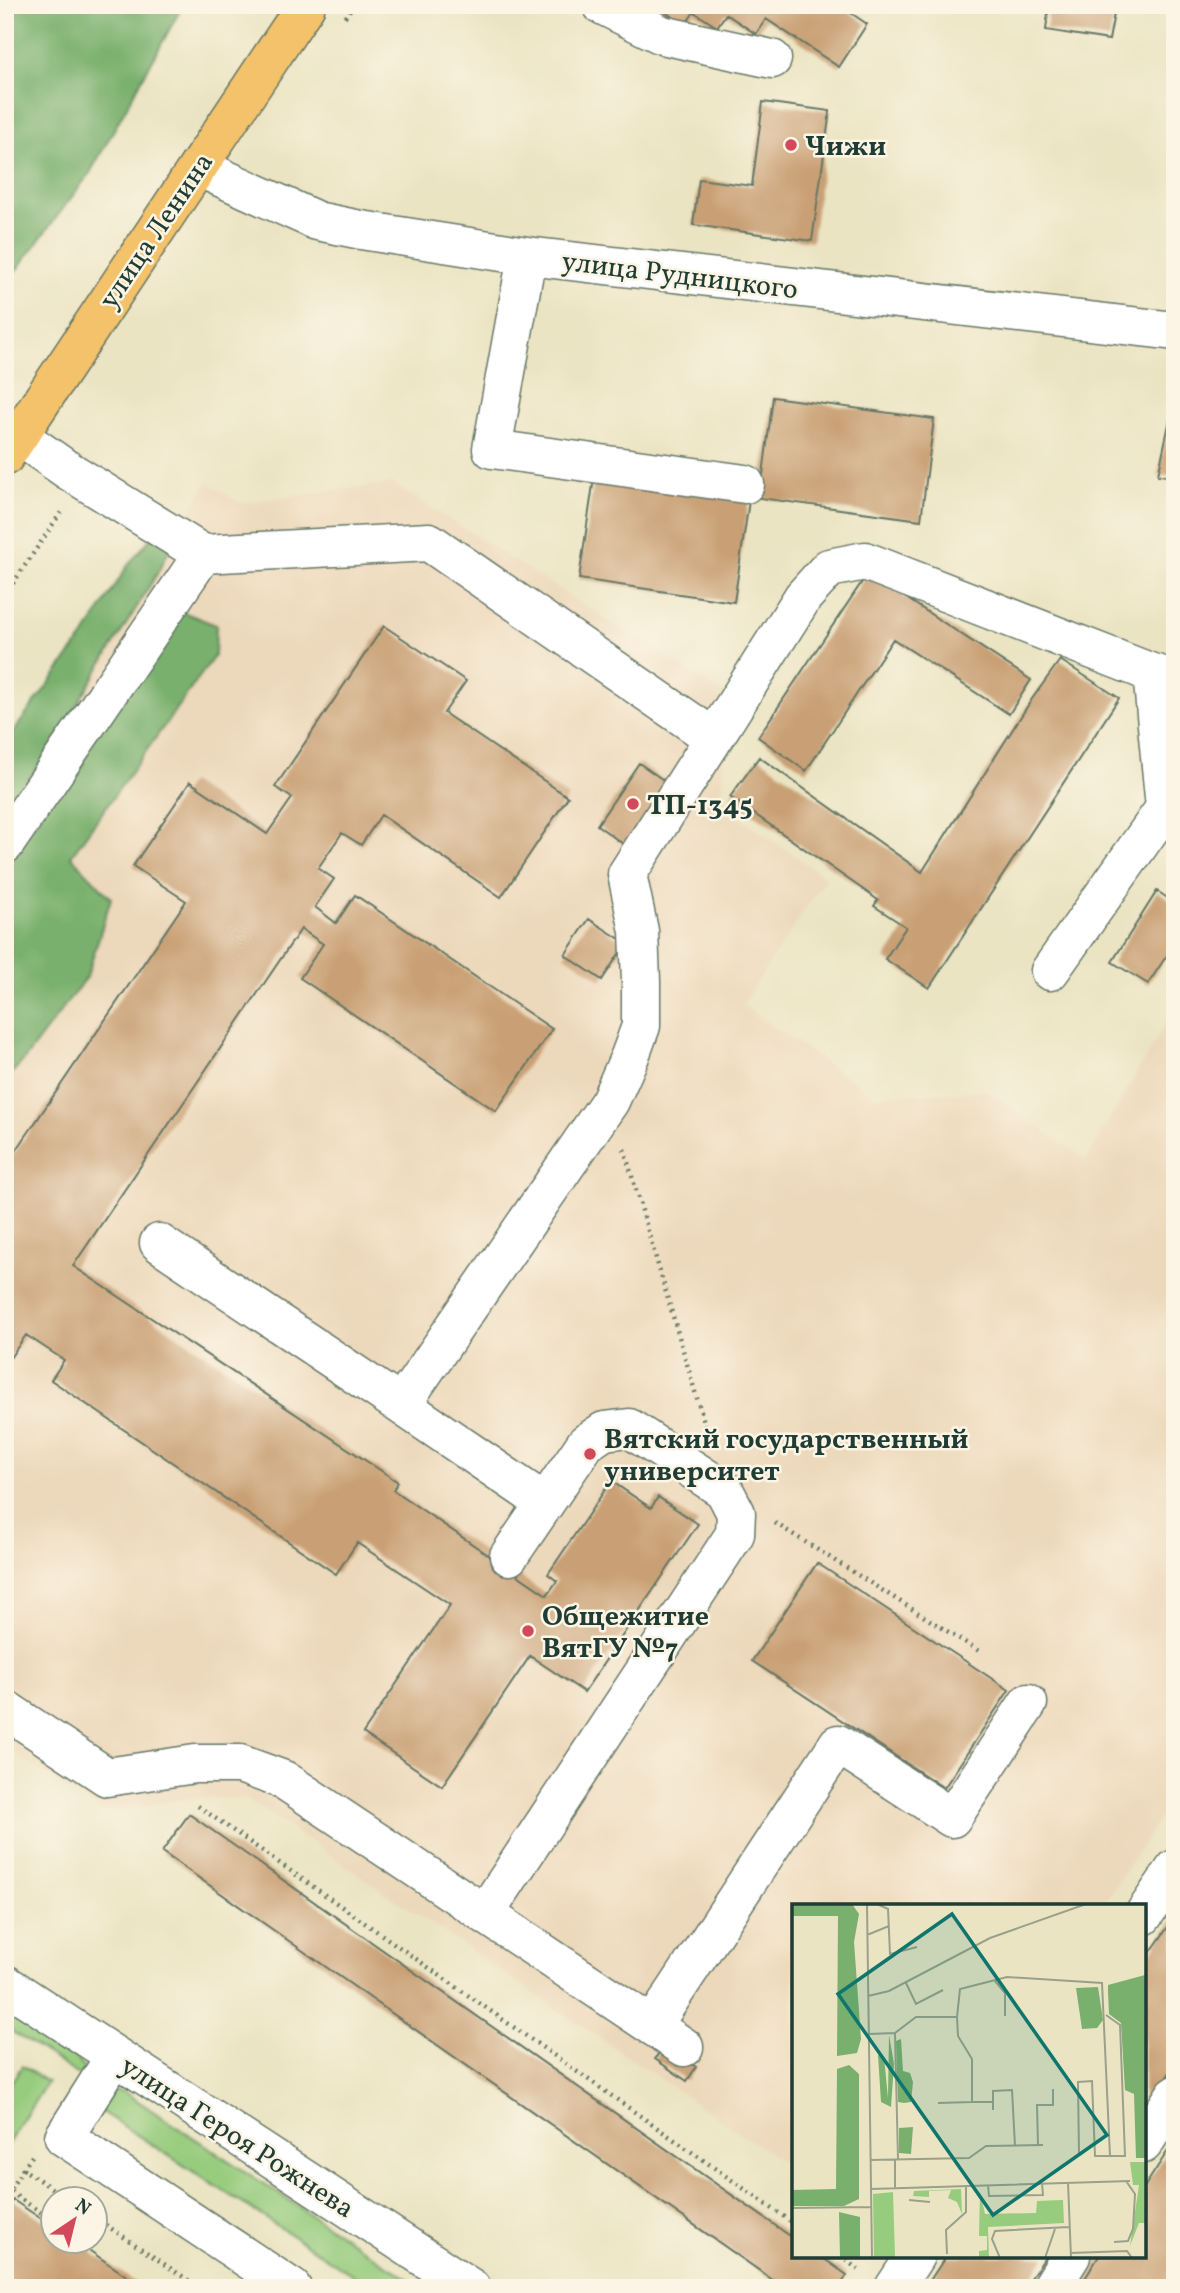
<svg xmlns="http://www.w3.org/2000/svg" width="1180" height="2293" viewBox="0 0 1180 2293" font-family="Vollkorn,serif">
  <rect width="100%" height="100%" fill="#fcf5e5"/>
  <filter id="ink" filterUnits="userSpaceOnUse"><feTurbulence type="fractalNoise" baseFrequency=".0143" numOctaves="2"/><feDisplacementMap in="SourceGraphic" scale="14" xChannelSelector="R" yChannelSelector="G"/><feConvolveMatrix kernelMatrix="1 2 1 2 8 2 1 2 1" color-interpolation-filters="sRGB"/></filter>
  <filter id="wash" filterUnits="userSpaceOnUse"><feTurbulence type="fractalNoise" baseFrequency=".00686" numOctaves="4" result="noise"/><feDisplacementMap in="SourceGraphic" scale="28" xChannelSelector="R" yChannelSelector="G"/><feGaussianBlur stdDeviation="1.57" result="paint"/><feColorMatrix in="noise" values="0 0 0 0 0 0 0 0 0 0 0 0 0 0 0 0 0 1.4 0 .05"/><feComposite in="paint" operator="in"/></filter>
  <g filter="url(#wash)">
    <rect width="100%" height="100%" fill="#ebe4c3"/>
    <path fill="#ecd8ba" d="M208,482L240,503L392,483L724,694L722,805L826,878L742,1005L874,1096L987,1091L1086,1160L1175,1007V1794L1102,1906H793V2169L246,1798L189,1799L102,1812L5,1747V788Z"/>
    <path fill="#97cc7e" stroke="#5b8459" stroke-width="2" d="M5,2013L79,2060L84,2069L82,2077L5,2027Z
      M22,2066L47,2082L5,2148V2091Z
      M114,2090L124,2092L422,2288H373L97,2109Z"/>
    <path fill="#79b06d" stroke="#4c7650" stroke-width="2" d="M5,5H183L90,173L5,285Z
      M154,534L171,546L157,574L45,757L5,810V743L85,635L128,565Z
      M175,609L216,625L215,655L71,856L111,898L87,976L23,1061L5,1080V868Z"/>
    <g id="blocks">
      <path fill="#c9a075" d="M655,5H839L867,24L839,67L766,19L756,34L726,14L717,27L694,12L685,25Z
        M1049,5H1095L1115,8L1109,40L1046,30Z
        M763,102L830,111L812,241L693,225L699,179L752,186Z
        M773,397L934,419L921,520L760,498Z
        M1172,410L1175,411V477L1158,475Z
        M594,478L749,501L734,602L579,579Z
        M868,573L1031,680L1009,714L893,639L806,771L758,737Z
        M384,626L466,681L444,713L568,797L501,897L381,815L361,845L342,833L318,868L334,879L315,907L336,923L355,895L552,1029L496,1111L300,978L323,944L301,929L73,1266L398,1482L393,1490L547,1595L557,1581L548,1574L611,1481L651,1508L658,1497L698,1524L584,1692L530,1656L442,1786L363,1733L450,1605L357,1543L336,1574L51,1380L64,1360L26,1335L5,1365V1167L186,901L133,866L190,782L267,834L292,798L275,787Z
        M1060,660L1119,698L929,988L885,959L906,927L874,906L878,900L730,797L759,757L922,872L1032,699Z
        M639,763L669,784L626,846L597,825Z
        M1157,891L1175,903V943L1148,984L1112,962Z
        M589,919L626,943L602,980L565,955Z
        M817,1563L1009,1690L944,1788L752,1661Z
        M189,1814L793,2238V2256H820L847,2275L839,2288H784L162,1852Z
        M1175,1917V2065L1143,2112V1963Z
        M663,2046L696,2067L687,2081L655,2059Z
        M1175,2140V2275L1166,2288H1079L1099,2256H1143V2189Z
        M13,2200L52,2226V2240H74L144,2288H21L5,2277V2211Z
        M946,2256H1046L1024,2288H938L929,2282Z"/>
    </g>
  </g>
  <g filter="url(#ink)">
    <use href="#blocks" fill-opacity="0" stroke="#676" stroke-width="2"/>
    <g fill="none" stroke-linecap="round" stroke-linejoin="round">
      <g stroke="#676" stroke-width="41">
        <path id="minor" d="M602,5L662,35L772,59
          M198,167L317,221L361,230L527,256L1175,331
          M527,256L492,449L745,484
          M19,436L66,469L203,554L429,542L714,738L803,597L829,568L865,561L1152,673L1175,679
          M5,844L203,554
          M1050,971L1165,808L1152,673
          M159,1243L401,1405
          M545,1503L401,1405L610,1101L630,1056L641,1026V981L639,931L627,874L714,738
          M5,1709L107,1777L195,1764H240L284,1780L684,2047
          M486,1912L735,1534L736,1513L724,1490L629,1428L604,1431L586,1443L509,1556
          M1143,1916L1175,1869
          M5,1984L471,2288
          M653,2025L838,1744L952,1818L1028,1703
          M115,2056L64,2137L292,2288
          M1143,2144L1175,2095
          M894,2288L915,2256
          M1051,2288L1071,2256"/>
      </g>
      <g stroke="#676" stroke-width="41">
        <path id="major" d="M5,456L306,5"/>
      </g>
      <path stroke="#676" stroke-width="4.5" stroke-dasharray="2 5" stroke-linecap="butt" d="M345,17L353,5
        M5,595L62,511
        M624,1149L706,1429
        M775,1523L982,1653
        M198,1806L793,2223
        M32,2156L23,2169L66,2198
        M23,2169L9,2191L52,2220
        M94,2217L200,2288
        M94,2230L100,2221
        M83,2247L88,2240
        M840,2256L859,2270"/>
      <use href="#minor" stroke="#fff" stroke-width="38"/>
      <use href="#major" stroke="#f4c26a" stroke-width="38"/>
    </g>
  </g>
  <g fill="#d1495b" stroke="#fcf5e5" stroke-width="2.5">
    <circle cx="791" cy="145" r="7"/>
    <circle cx="633" cy="804" r="7"/>
    <circle cx="590" cy="1454" r="7"/>
    <circle cx="528" cy="1631" r="7"/>
  </g>
  <g text-anchor="middle" stroke-width="5" stroke-linejoin="round" paint-order="stroke">
    <g font-size="28" font-weight="bold" fill="#1f3d34" stroke="#fcf5e5" text-anchor="start">
      <text x="805" y="155">Чижи</text>
      <text x="647" y="814">ТП-1345</text>
      <text x="604" y="1448">Вятский государственный<tspan x="604" dy="32">университет</tspan></text>
      <text x="542" y="1625">Общежитие<tspan x="542" dy="32">ВятГУ №7</tspan></text>
    </g>
    <g font-size="28" fill="#1f3d34" stroke="#fcf5e5">
      <text transform="translate(155 230) rotate(-56)" y="10">улица Ленина</text>
      <text transform="translate(680 274) rotate(7)" y="10">улица Рудницкого</text>
      <text transform="translate(238 2136) rotate(33)" y="10">улица Героя Рожнева</text>
    </g>
  </g>
  <g transform="translate(792 1904)">
    <rect width="354" height="354" fill="#ebe4c3"/>
    <path d="M338,258H353V319H347L338,342L347,281H341ZM169,285L170,310L165,298L156,294L159,286L137,287V293L121,292L122,287ZM101,288L103,353H82L81,290ZM188,288L193,310L244,309L245,297L271,296L272,319L196,323L197,353H187V347L195,346V332H187Z" fill="#97cc7e"/>
    <path d="M0,0H60L67,10L62,38L69,135L65,149L45,152L46,12H0ZM353,71V254H344L342,190L333,186L329,119L317,110L316,88V81ZM306,83L311,116L305,124L290,125L284,84ZM97,131L102,160L99,203L89,198L86,151L92,153L96,194ZM109,135L111,167L118,169L121,178L119,198L112,199L106,198L104,137ZM57,161L67,170V295L52,302H0V286L44,285L45,165ZM121,223L119,250L107,249V224ZM47,308L68,313V353H48Z" fill="#79b06d"/>
    <path fill="none" stroke="#99a18a" stroke-width="2" d="M75,0L80,354M85,0L96,5L98,50L125,43M75,31L97,22M203,77L213,89V112M114,79L124,100L151,86M76,92L97,87L198,34L294,0M314,111L328,121L333,252H318M165,113L166,132L180,155V198H201M103,129L106,255M77,130L103,129L124,113H165L168,85L215,73L310,79L318,252H303L300,177L286,178L287,251M146,199L180,198M201,206V187L220,186L223,242M246,241L245,201H261V185M103,255V284M78,256L177,254L194,242L251,241M276,278L279,354M196,281L197,292L251,291L250,279M79,285L338,277M117,296L138,298M0,304L79,303M322,338L336,337L341,325L343,290L334,277M278,349L335,347L340,354M155,350L154,326L174,308V281M208,354L200,335L203,327L277,323M253,354L263,325"/>
    <path fill="#0f766e" fill-opacity="0.15" stroke="#0f766e" stroke-width="3.5" d="M160,10L315,231L201,311L46,90Z"/>
    <rect width="354" height="354" fill="none" stroke="#1f3d34" stroke-width="3.5"/>
  </g>
  <rect width="1180" height="2293" fill="none" stroke="#fcf5e5" stroke-width="28"/>
  <g transform="translate(74 2220) rotate(35)"><circle r="33" fill="#fcf5e5" stroke="#a4ab9e" stroke-width="2"/>
  <path d="M0-5L12 26L0 18L-12 26Z" fill="#d1495b"/>
  <text y="-10" font-size="19" font-weight="bold" text-anchor="middle" fill="#1f3d34">N</text>
  </g>
</svg>
